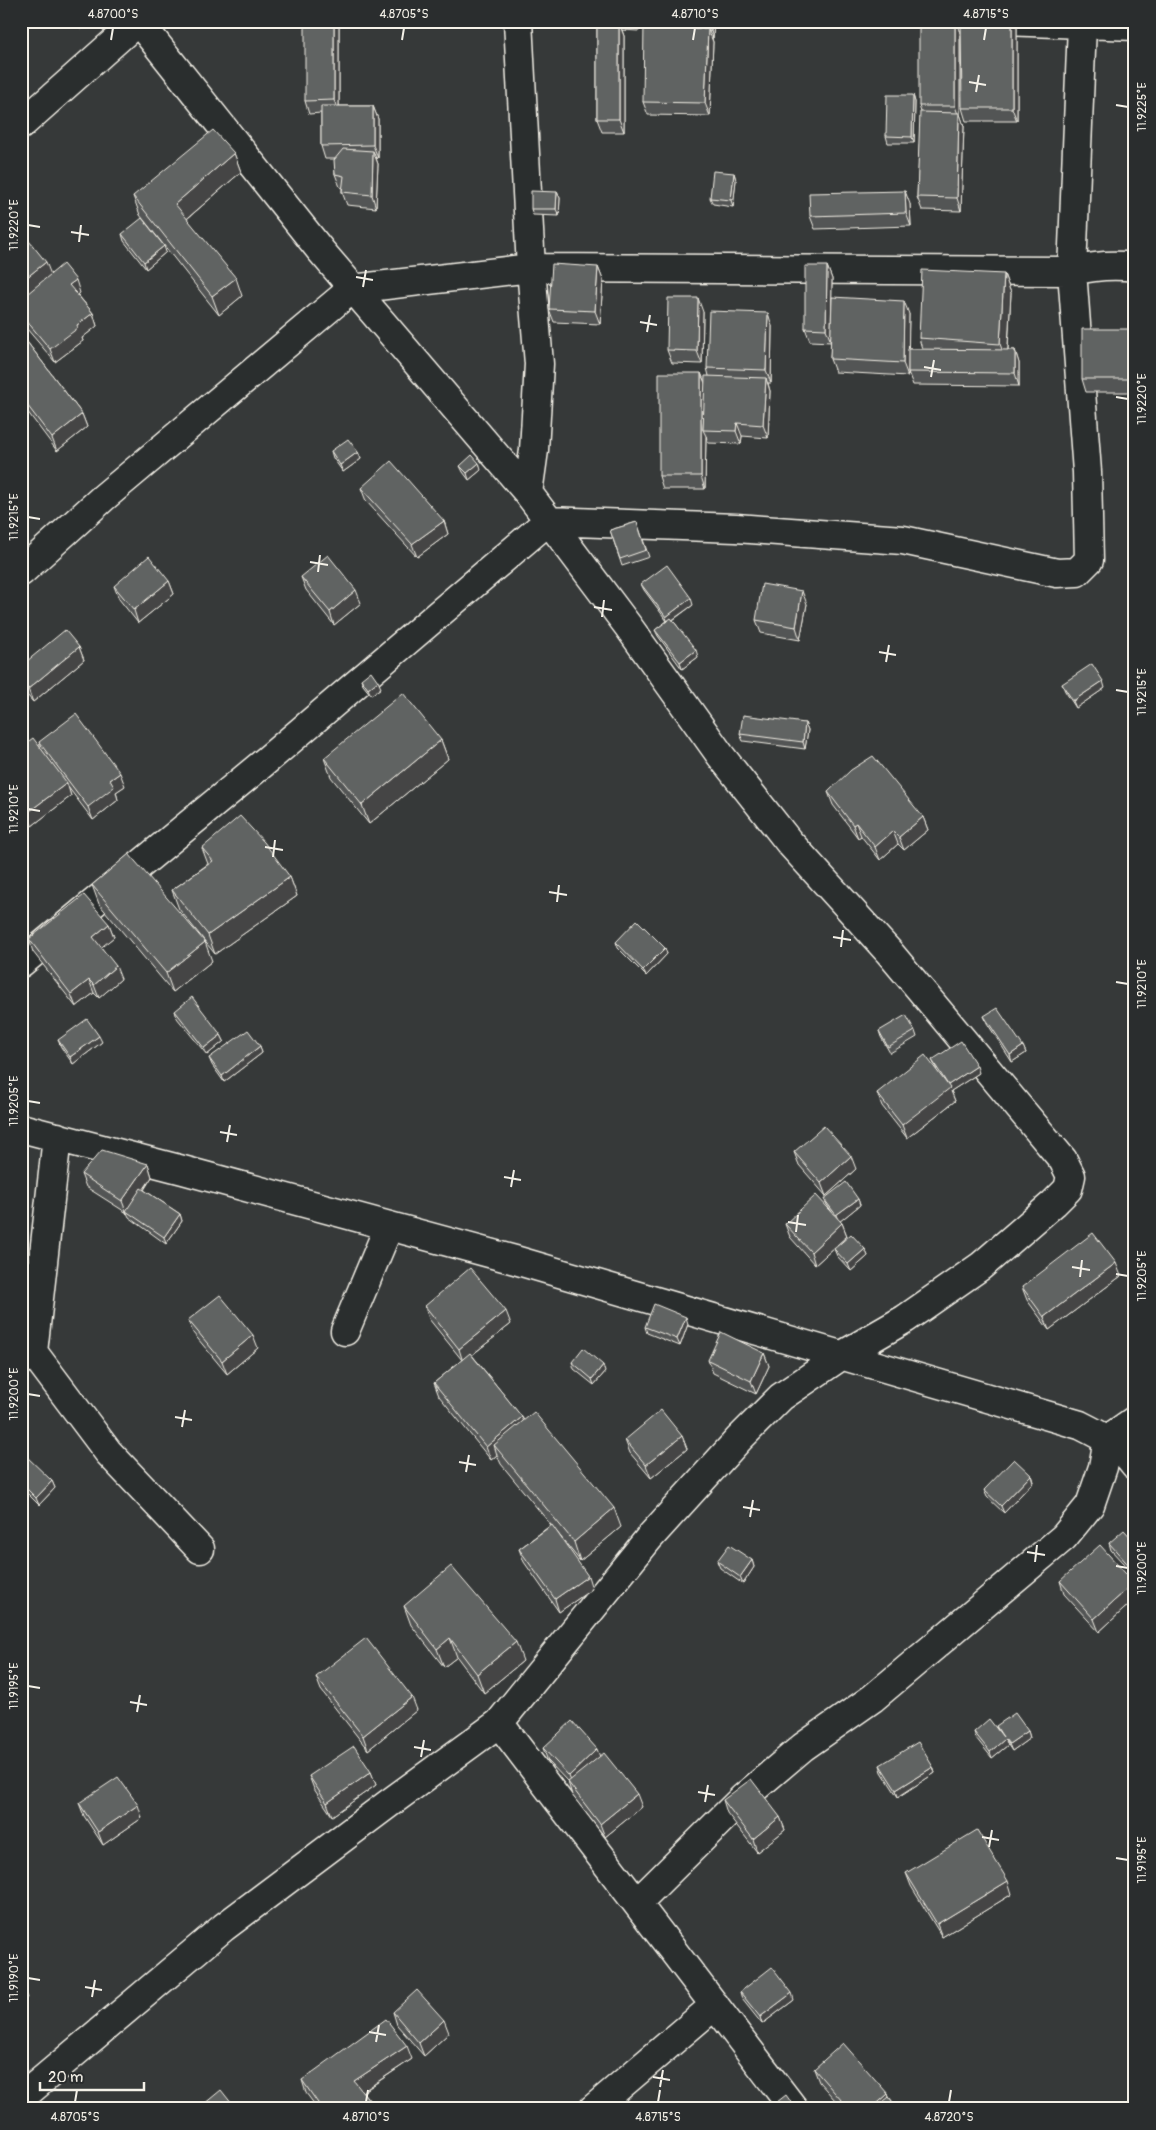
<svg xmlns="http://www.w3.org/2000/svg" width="1156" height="2130" viewBox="0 0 1156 2130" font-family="Pangolin,sans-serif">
  <rect width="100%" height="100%" fill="#363939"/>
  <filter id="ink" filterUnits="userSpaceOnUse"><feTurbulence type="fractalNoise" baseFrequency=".02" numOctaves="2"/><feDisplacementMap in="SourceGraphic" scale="10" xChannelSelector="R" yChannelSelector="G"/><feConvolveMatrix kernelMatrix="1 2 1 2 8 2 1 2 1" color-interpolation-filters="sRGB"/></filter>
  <g filter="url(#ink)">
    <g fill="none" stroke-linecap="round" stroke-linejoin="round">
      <g stroke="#f4f1e8" stroke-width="31">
        <path id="street" d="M518,21L531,268L539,364L534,450L528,493
          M1006,21L1135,26
          M21,125L138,21
          M21,572L103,498L352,289L531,268L1072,271C1093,266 1113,264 1135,267
          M21,963L267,760L548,521L736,528L903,540L1057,573L1077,572L1089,560L1087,472L1072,271L1082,25
          M21,1128L183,1170L515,1260L1080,1425C1102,1436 1120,1445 1135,1465
          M345,1331L389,1226
          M21,1341L33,1352L108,1452L200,1549
          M22,1360L33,1352L57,1137
          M499,1723L794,2109
          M637,1903L743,1798L803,1747L873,1698L1064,1537L1090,1505L1103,1467L1108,1439L1135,1420
          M21,2098L224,1927L388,1804L499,1723L650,1537L739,1439L781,1397L841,1356L905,1319L981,1266L1054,1203L1068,1189L1071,1176L1063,1160L889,952L789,842L721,756L628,626L528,493L321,251L138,21
          M593,2109L715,2005"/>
      </g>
      <use href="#street" stroke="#2a2d2e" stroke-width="28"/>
    </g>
    <path fill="#535554" stroke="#f4f1e8" d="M72,21H89L80,29Z
      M639,21V31L622,30L624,36V132H602L597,119V23Z
      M682,21L685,28H688V21H714L713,38H712L713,42L710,116L648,115L643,102Z
      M339,25V106H373L378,119V158H376L378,164L376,208L347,205L342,192V188L340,187L335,174V159H325L321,146V113L309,114L305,101Z
      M1017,26V121H966L962,108Z
      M960,30V114L964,126L961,211L922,210L917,197L921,112L919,106Z
      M913,95L915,102L914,143H888L886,136Z
      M234,153L241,172L187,219L242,296L219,315L140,215L133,196Z
      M734,173L736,180L733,207L713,204L710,198Z
      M557,192L560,198L559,216L533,215L531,209Z
      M910,204L911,226L815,229L810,216Z
      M21,231L50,274L80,293L78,295L93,313L97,326L82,338L83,341L55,362L21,322Z
      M122,234L166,252L146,269L124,241Z
      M827,266L832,279L831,323L909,314L908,349H922L919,338L1004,274L1011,293L1008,350H1015L1019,363V386L913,385L908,372V355V376L835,372L830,359L831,342L810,341L805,328Z
      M598,267L603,280L600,324L554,322L549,309Z
      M703,312L702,364L672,363L667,350Z
      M772,326L771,383H768L770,391L768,438L742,436L741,444L708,443L706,436L705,489H663L659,476L701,373L705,383L709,376L707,368Z
      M1135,329V392H1086L1082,379Z
      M21,334L82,414L87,427L57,451L21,403Z
      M331,451L358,452L361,459L343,472L333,458Z
      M460,466L481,470L469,480L463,472Z
      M361,488L444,521L448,534L417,557L366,501Z
      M637,522L649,557L622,566L610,530Z
      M301,577L361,603L334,625L306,590Z
      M169,581L174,594L138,623L119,599L114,586Z
      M641,584L693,605L673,620L698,657L682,669L658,636L655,630L667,621L644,590Z
      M807,604L800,640L761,633L756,620Z
      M79,647L84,660L33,702L21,688V666Z
      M361,679L381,688L371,695L363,685Z
      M1062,684L1105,688L1076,708L1065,691Z
      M805,723L808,730L805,749L743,741L740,734Z
      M441,740L448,759L369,824L331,777L324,758Z
      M39,742L125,786L116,792L118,800L93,820L68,787L71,796L32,826L21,811V747L41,749Z
      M828,792L923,817L928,830L904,850L898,844L880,860L861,836L858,838L833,805Z
      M202,848L290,877L297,896L215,954L179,909L172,890L208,864Z
      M92,885L212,961L173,992L99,904Z
      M109,924L114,937L101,947L121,979L99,998L94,993L76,1007L33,952L29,939Z
      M616,942L665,948L667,954L646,976L618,948Z
      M175,1011L221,1035L224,1041L207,1055L177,1018Z
      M984,1016L1023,1046L1026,1053L1012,1062L987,1023Z
      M879,1031H915L917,1037L890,1053L881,1037Z
      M58,1040L102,1042L73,1064L61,1047Z
      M260,1046L262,1053L224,1082L212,1065L209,1058Z
      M932,1060L979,1073L951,1091L955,1101L907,1138L882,1106L877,1093L937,1070Z
      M794,1152L856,1169L826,1196L799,1165Z
      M148,1164L152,1177L144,1190L180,1214L182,1221L166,1244L129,1217L127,1213L86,1187L81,1174Z
      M824,1199H858L860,1205L840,1221L842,1223L847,1236L815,1265L790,1237L785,1224L832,1212L827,1205Z
      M834,1249H865L868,1256L851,1271L837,1256Z
      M1121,1276L1049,1330L1027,1300L1022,1287Z
      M425,1306L511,1324L472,1355L524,1420L621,1527L580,1561L556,1531L592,1589L559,1612L524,1562L519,1549L551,1525L501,1464L497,1455L491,1460L439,1396L434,1383L462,1360L429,1319Z
      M188,1320L258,1348L227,1374L193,1333Z
      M688,1324L680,1346L647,1333L645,1327Z
      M764,1353L769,1366L756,1394L713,1373L708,1360Z
      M572,1362L605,1372L594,1385L574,1369Z
      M682,1436L687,1449L651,1478L630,1453L625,1440Z
      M21,1458L52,1481L55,1488L39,1505L21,1487Z
      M1031,1475L1033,1482L1004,1513L987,1497L984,1490Z
      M1135,1542V1576L1111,1550L1109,1543Z
      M752,1560L754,1567L743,1584L720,1568L717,1561Z
      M1060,1581L1134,1583L1135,1585V1599L1099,1632L1064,1594Z
      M404,1606L523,1661L484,1693L457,1657L444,1667L411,1625Z
      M316,1677L417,1710L368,1750L321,1690Z
      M996,1726L1028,1731L1030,1738L1012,1751L1008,1745L992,1758L976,1738L974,1732L998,1731Z
      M543,1748L600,1756L642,1807L605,1837L572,1795L568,1782L548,1761Z
      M880,1765L933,1767L935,1773L898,1797L882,1772Z
      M371,1772L376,1785L332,1816L314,1789L309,1776Z
      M723,1800L780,1817L785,1830L757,1852L727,1813Z
      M79,1803L142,1818L103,1845L84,1816Z
      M906,1873L1012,1894L942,1937L911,1886Z
      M740,1992L794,2000L762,2024L742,1999Z
      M393,2012L449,2033L424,2056L397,2025Z
      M412,2059L363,2092L376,2109H318L306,2093L302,2080Z
      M814,2069L888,2094L889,2097L898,2109H843L819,2082Z"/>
    <path fill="#444545" stroke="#f4f1e8" d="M77,21H89L80,29Z
      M334,21H338L339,25V113L334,100Z
      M636,21H639V31L636,25Z
      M711,21H714L713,38L711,31Z
      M955,21H956L960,30V114L964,126L961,211L957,198L959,117L955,106Z
      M1012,21H1015L1017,26V121L1012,108Z
      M619,23L624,36V132L619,119Z
      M708,29L713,42L710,116L705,103Z
      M913,95L915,102L914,143L912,137Z
      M373,106L378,119V158L373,145Z
      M373,151L378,164L376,208L372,195Z
      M234,153L241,172L182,223L175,204Z
      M734,173L736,180L733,207L731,200Z
      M905,191L910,204L911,226L906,213Z
      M557,192L560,198L559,216L556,209Z
      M164,246L166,252L146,269L144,262Z
      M46,262L53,280L21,306V282Z
      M827,266L832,279L831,342L826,329Z
      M598,267L603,280L600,324L595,311Z
      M1004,274L1011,293L1007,363L1000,344Z
      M236,278L242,296L219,315L212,296Z
      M76,280L80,293L74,298L69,285Z
      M698,298L703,312L702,364L697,351Z
      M904,301L909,314L908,376L903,363Z
      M93,313L97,326L82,338L83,341L55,362L50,349L77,325Z
      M768,313L772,326L771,383L766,370Z
      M1015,350L1019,363V386L1015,373Z
      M701,373L706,386L703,430L706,436L705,489L701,476Z
      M766,378L770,391L768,438L763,425Z
      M82,414L87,427L57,451L52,438Z
      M737,423L742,436L741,444L736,431Z
      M358,452L361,459L343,472L340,465Z
      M479,463L481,470L469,480L467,473Z
      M444,521L448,534L417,557L412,544Z
      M169,581L174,594L138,623L134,610Z
      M356,590L361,603L334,625L330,612Z
      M802,591L807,604L800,640L796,627Z
      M691,598L693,605L668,623L666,617Z
      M79,647L84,660L33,702L28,689Z
      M696,650L698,657L682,669L680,662Z
      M378,681L381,688L371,695L368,689Z
      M1103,681L1105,688L1076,708L1073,701Z
      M805,723L808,730L805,749L803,742Z
      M441,740L448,759L369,824L362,805Z
      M120,773L125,786L116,792L118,800L93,820L88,807L110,780Z
      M67,783L71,796L32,826L27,813Z
      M923,817L928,830L904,850L899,837Z
      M856,823L861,836L858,838L853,825Z
      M893,831L898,844L880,860L875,847Z
      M290,877L297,896L215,954L208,935Z
      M109,924L114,937L98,950L93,937Z
      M205,942L212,961L173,992L166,973Z
      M665,948L667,954L646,976L643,970Z
      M116,966L121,979L99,998L94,985Z
      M89,980L94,993L76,1007L71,994Z
      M221,1035L224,1041L207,1055L204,1048Z
      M99,1036L102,1042L73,1064L70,1057Z
      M260,1046L262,1053L224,1082L222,1076Z
      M1023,1046L1026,1053L1012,1062L1010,1055Z
      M977,1066L979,1073L951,1091L955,1101L907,1138L902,1125L948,1085Z
      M851,1156L856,1169L826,1196L821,1183Z
      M148,1164L152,1177L128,1212L126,1211L127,1214L122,1201Z
      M858,1199L860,1205L839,1222L836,1215Z
      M180,1214L182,1221L166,1244L164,1237Z
      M842,1223L847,1236L815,1265L811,1252Z
      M865,1249L868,1256L851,1271L848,1264Z
      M1116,1263L1121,1276L1049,1330L1044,1317Z
      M506,1311L511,1324L463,1362L459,1349Z
      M686,1317L688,1324L680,1346L677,1339Z
      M253,1335L258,1348L227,1374L222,1361Z
      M764,1353L769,1366L756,1394L751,1381Z
      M603,1365L605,1372L594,1385L592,1379Z
      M522,1417L527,1430L494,1445L497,1455L491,1460L486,1447Z
      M682,1436L687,1449L651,1478L646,1465Z
      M1031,1475L1033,1482L1004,1513L1001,1506Z
      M52,1481L55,1488L39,1505L36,1498Z
      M614,1508L621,1527L580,1561L574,1542Z
      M752,1560L754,1567L743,1584L740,1577Z
      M588,1576L592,1589L559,1612L555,1599Z
      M1134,1583L1135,1585V1599L1099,1632L1094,1619Z
      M450,1638L457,1657L444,1667L437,1649Z
      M516,1642L523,1661L484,1693L477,1674Z
      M412,1697L417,1710L368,1750L363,1736Z
      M1028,1731L1030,1738L1012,1751L1009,1744Z
      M1005,1739L1008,1745L992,1758L990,1752Z
      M597,1749L602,1762L574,1789L569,1776Z
      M933,1767L935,1773L898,1797L896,1790Z
      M371,1772L376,1785L332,1816L327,1803Z
      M637,1794L642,1807L605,1837L600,1824Z
      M138,1805L142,1818L103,1845L98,1832Z
      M780,1817L785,1830L757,1852L753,1839Z
      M1008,1881L1012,1894L942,1937L937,1924Z
      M21,1985H22L27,1998L21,2002Z
      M792,1993L794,2000L762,2024L760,2017Z
      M444,2020L449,2033L424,2056L419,2043Z
      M407,2046L412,2059L359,2094L354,2081Z
      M888,2094L892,2107L890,2109H871Z"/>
    <path fill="#616362" stroke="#f4f1e8" d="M305,21H334V100L305,101Z
      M601,21H636V25L619,24V23H601Z
      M682,21L683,28L708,29L705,103L643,102L644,22Z
      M688,21H711V31H709L708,29L688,28Z
      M919,21H955V106H919Z
      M961,21H1012V108H962Z
      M597,23H619V119H597Z
      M887,95H913L912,137L886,136Z
      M321,106H373V145L321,146Z
      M920,112L959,113L957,198L917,197Z
      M213,130L234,153L175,204L236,278L212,296L133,196Z
      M343,149L373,151L372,195L342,192L344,176L335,174L334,160Z
      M713,171L734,173L731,200L710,198Z
      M531,191L557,192L556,209H531Z
      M905,191L906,213L810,216L809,193Z
      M142,218L164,246L144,262L122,234Z
      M21,231L46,262L21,282Z
      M63,264L76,280L69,285L93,313L77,325L78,328L50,349L21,314V299Z
      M552,264L598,267L595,311L549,309Z
      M805,266H827L826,329L805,328Z
      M922,270L1004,274L1000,344L919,338Z
      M832,297L904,301L903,363L830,359Z
      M668,298H698L697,351L667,350Z
      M709,311L768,313L766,370L707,368Z
      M1082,329H1135V379H1082Z
      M21,334L82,414L52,438L21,397Z
      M908,349L1015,350V373L908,372Z
      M659,373H701V476H659Z
      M705,376L766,378L763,425L737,423L736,431L703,430Z
      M348,439L358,452L340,465L331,451Z
      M472,455L479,463L467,473L460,466Z
      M391,461L444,521L412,544L361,488Z
      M637,522L646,550L620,559L610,530Z
      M328,555L356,590L330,612L301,577Z
      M149,556L169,581L134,610L114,586Z
      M667,565L691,598L666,617L641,584Z
      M762,584L802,591L796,627L756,620Z
      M671,618L696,650L680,662L655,630Z
      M65,630L79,647L28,689L21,681V666Z
      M1092,664L1103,681L1073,701L1062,684Z
      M371,671L378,681L368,689L361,679Z
      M403,693L441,740L362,805L324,758Z
      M76,714L120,773L110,780L114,787L88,807L39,742Z
      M743,715L805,723L803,742L740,734Z
      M33,738L67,783L27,813L21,805V747Z
      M873,756L923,817L899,837L893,831L875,847L856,823L853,825L828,792L851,770Z
      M240,816L264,842L290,877L208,935L172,890L213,861L202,848Z
      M129,854L205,942L166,973L92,885Z
      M84,895L109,924L93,937L116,966L94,985L89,980L71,994L29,939Z
      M637,920L665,948L643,970L616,942Z
      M192,997L221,1035L204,1048L175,1011Z
      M997,1008L1023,1046L1010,1055L984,1016Z
      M906,1015L915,1031L888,1047L879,1031Z
      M87,1019L99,1036L70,1057L58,1040Z
      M248,1030L260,1046L222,1076L209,1058Z
      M961,1041L977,1066L948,1085L932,1060Z
      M925,1055L950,1088L902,1125L877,1093Z
      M824,1126L851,1156L821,1183L794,1152Z
      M102,1150L148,1164L122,1201L81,1174Z
      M846,1182L858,1199L836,1215L824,1199Z
      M141,1188L180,1214L164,1237L126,1211Z
      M816,1195L842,1223L811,1252L785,1224Z
      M1093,1233L1116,1263L1044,1317L1022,1287Z
      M851,1234L865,1249L848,1264L834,1249Z
      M470,1268L506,1311L459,1349L425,1306Z
      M220,1295L253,1335L222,1361L188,1320Z
      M654,1304L686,1317L677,1339L645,1327Z
      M721,1332L764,1353L751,1381L708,1360Z
      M583,1348L603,1365L592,1379L572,1362Z
      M470,1353L522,1417L486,1447L434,1383Z
      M661,1410L682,1436L646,1465L625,1440Z
      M534,1412L614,1508L574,1542L494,1445Z
      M25,1455L52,1481L36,1498L21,1483V1458Z
      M1014,1459L1031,1475L1001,1506L984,1490Z
      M552,1525L588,1576L555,1599L519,1549Z
      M1124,1530L1135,1542V1568L1133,1570L1109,1543Z
      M729,1545L752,1560L740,1577L717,1561Z
      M1100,1545L1134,1583L1094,1619L1060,1581Z
      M451,1566L516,1642L477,1674L450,1638L437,1649L404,1606Z
      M366,1638L412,1697L363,1736L316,1677Z
      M1015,1713L1028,1731L1009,1744L1005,1739L990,1752L974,1732L989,1719L1003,1737L996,1726Z
      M572,1721L597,1749L569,1776L543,1748Z
      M918,1742L933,1767L896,1790L880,1765Z
      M354,1746L371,1772L327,1803L309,1776Z
      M604,1753L637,1794L600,1824L568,1782Z
      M118,1777L138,1805L98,1832L79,1803Z
      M751,1779L780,1817L753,1839L723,1800Z
      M977,1830L1008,1881L937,1924L906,1873Z
      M772,1967L792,1993L760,2017L740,1992Z
      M417,1990L444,2020L419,2043L393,2012Z
      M386,2019L407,2046L354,2081L376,2109H322L302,2080Z
      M843,2043L888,2094L871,2109H849L814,2069Z
      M221,2090L236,2109H198Z
      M786,2095L796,2109H768Z
      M889,2097L898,2109H874Z"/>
  </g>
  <path fill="none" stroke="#f4f1e8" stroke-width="2" d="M111,40L113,28M402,40L404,28M693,40L695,28M984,40L986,28M969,82L986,85M976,92L979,75M1116,105L1128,107M28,225L40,227M71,232L89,235M79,242L81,225M356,277L373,280M363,287L366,270M640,322L657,325M647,332L650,315M924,367L941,370M931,377L934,360M1116,397L1128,399M28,517L40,519M310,562L328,565M318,572L320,555M594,607L612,610M602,617L604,600M879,652L896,655M886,662L889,645M1116,690L1128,692M28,809L40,811M265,847L283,850M273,857L275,840M549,892L567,895M557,902L559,885M833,937L851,940M841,947L843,930M1116,982L1128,984M28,1101L40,1103M220,1132L237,1135M227,1142L230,1125M504,1177L521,1180M511,1187L514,1170M788,1222L806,1225M796,1232L798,1215M1072,1267L1090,1270M1116,1274L1128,1276M1080,1277L1082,1260M28,1394L40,1396M175,1417L192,1420M182,1427L185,1410M459,1462L476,1465M466,1472L469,1455M743,1507L760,1510M750,1517L753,1500M1027,1552L1045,1555M1035,1562L1037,1545M1116,1566L1128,1568M28,1686L40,1688M130,1702L147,1705M137,1712L140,1695M414,1747L431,1750M421,1757L424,1740M698,1792L715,1795M705,1802L708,1785M982,1837L999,1840M989,1847L992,1830M1116,1858L1128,1860M28,1978L40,1980M85,1987L102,1990M92,1997L95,1980M369,2032L386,2035M376,2042L379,2025M653,2077L670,2080M660,2087L663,2070M75,2102L77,2090M366,2102L368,2090M658,2102L660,2090M949,2102L951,2090"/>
  <rect width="1156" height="2130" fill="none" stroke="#2a2d2e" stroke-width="55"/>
  <path d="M40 2082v8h104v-8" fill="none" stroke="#f4f1e8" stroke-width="2.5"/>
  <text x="48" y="2082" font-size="15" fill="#f4f1e8" stroke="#2a2d2e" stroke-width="4" paint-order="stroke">20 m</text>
  <rect x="28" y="28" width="1100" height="2074" fill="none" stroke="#f4f1e8" stroke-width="2"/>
  <g font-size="12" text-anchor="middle" fill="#f4f1e8">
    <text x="113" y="18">4.8700°S</text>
    <text x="404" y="18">4.8705°S</text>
    <text x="695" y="18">4.8710°S</text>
    <text x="986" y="18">4.8715°S</text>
    <text transform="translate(1142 107) rotate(-90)" y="4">11.9225°E</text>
    <text transform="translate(14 225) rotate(-90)" y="4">11.9220°E</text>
    <text transform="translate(1142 399) rotate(-90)" y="4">11.9220°E</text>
    <text transform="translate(14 517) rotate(-90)" y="4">11.9215°E</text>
    <text transform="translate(1142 692) rotate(-90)" y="4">11.9215°E</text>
    <text transform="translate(14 809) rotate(-90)" y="4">11.9210°E</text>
    <text transform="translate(1142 984) rotate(-90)" y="4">11.9210°E</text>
    <text transform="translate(14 1101) rotate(-90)" y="4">11.9205°E</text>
    <text transform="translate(1142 1276) rotate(-90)" y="4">11.9205°E</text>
    <text transform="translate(14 1394) rotate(-90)" y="4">11.9200°E</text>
    <text transform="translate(1142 1568) rotate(-90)" y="4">11.9200°E</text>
    <text transform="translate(14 1686) rotate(-90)" y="4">11.9195°E</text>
    <text transform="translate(1142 1860) rotate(-90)" y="4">11.9195°E</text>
    <text transform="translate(14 1978) rotate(-90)" y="4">11.9190°E</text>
    <text x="75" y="2121">4.8705°S</text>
    <text x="366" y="2121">4.8710°S</text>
    <text x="658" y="2121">4.8715°S</text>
    <text x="949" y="2121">4.8720°S</text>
  </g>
</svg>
